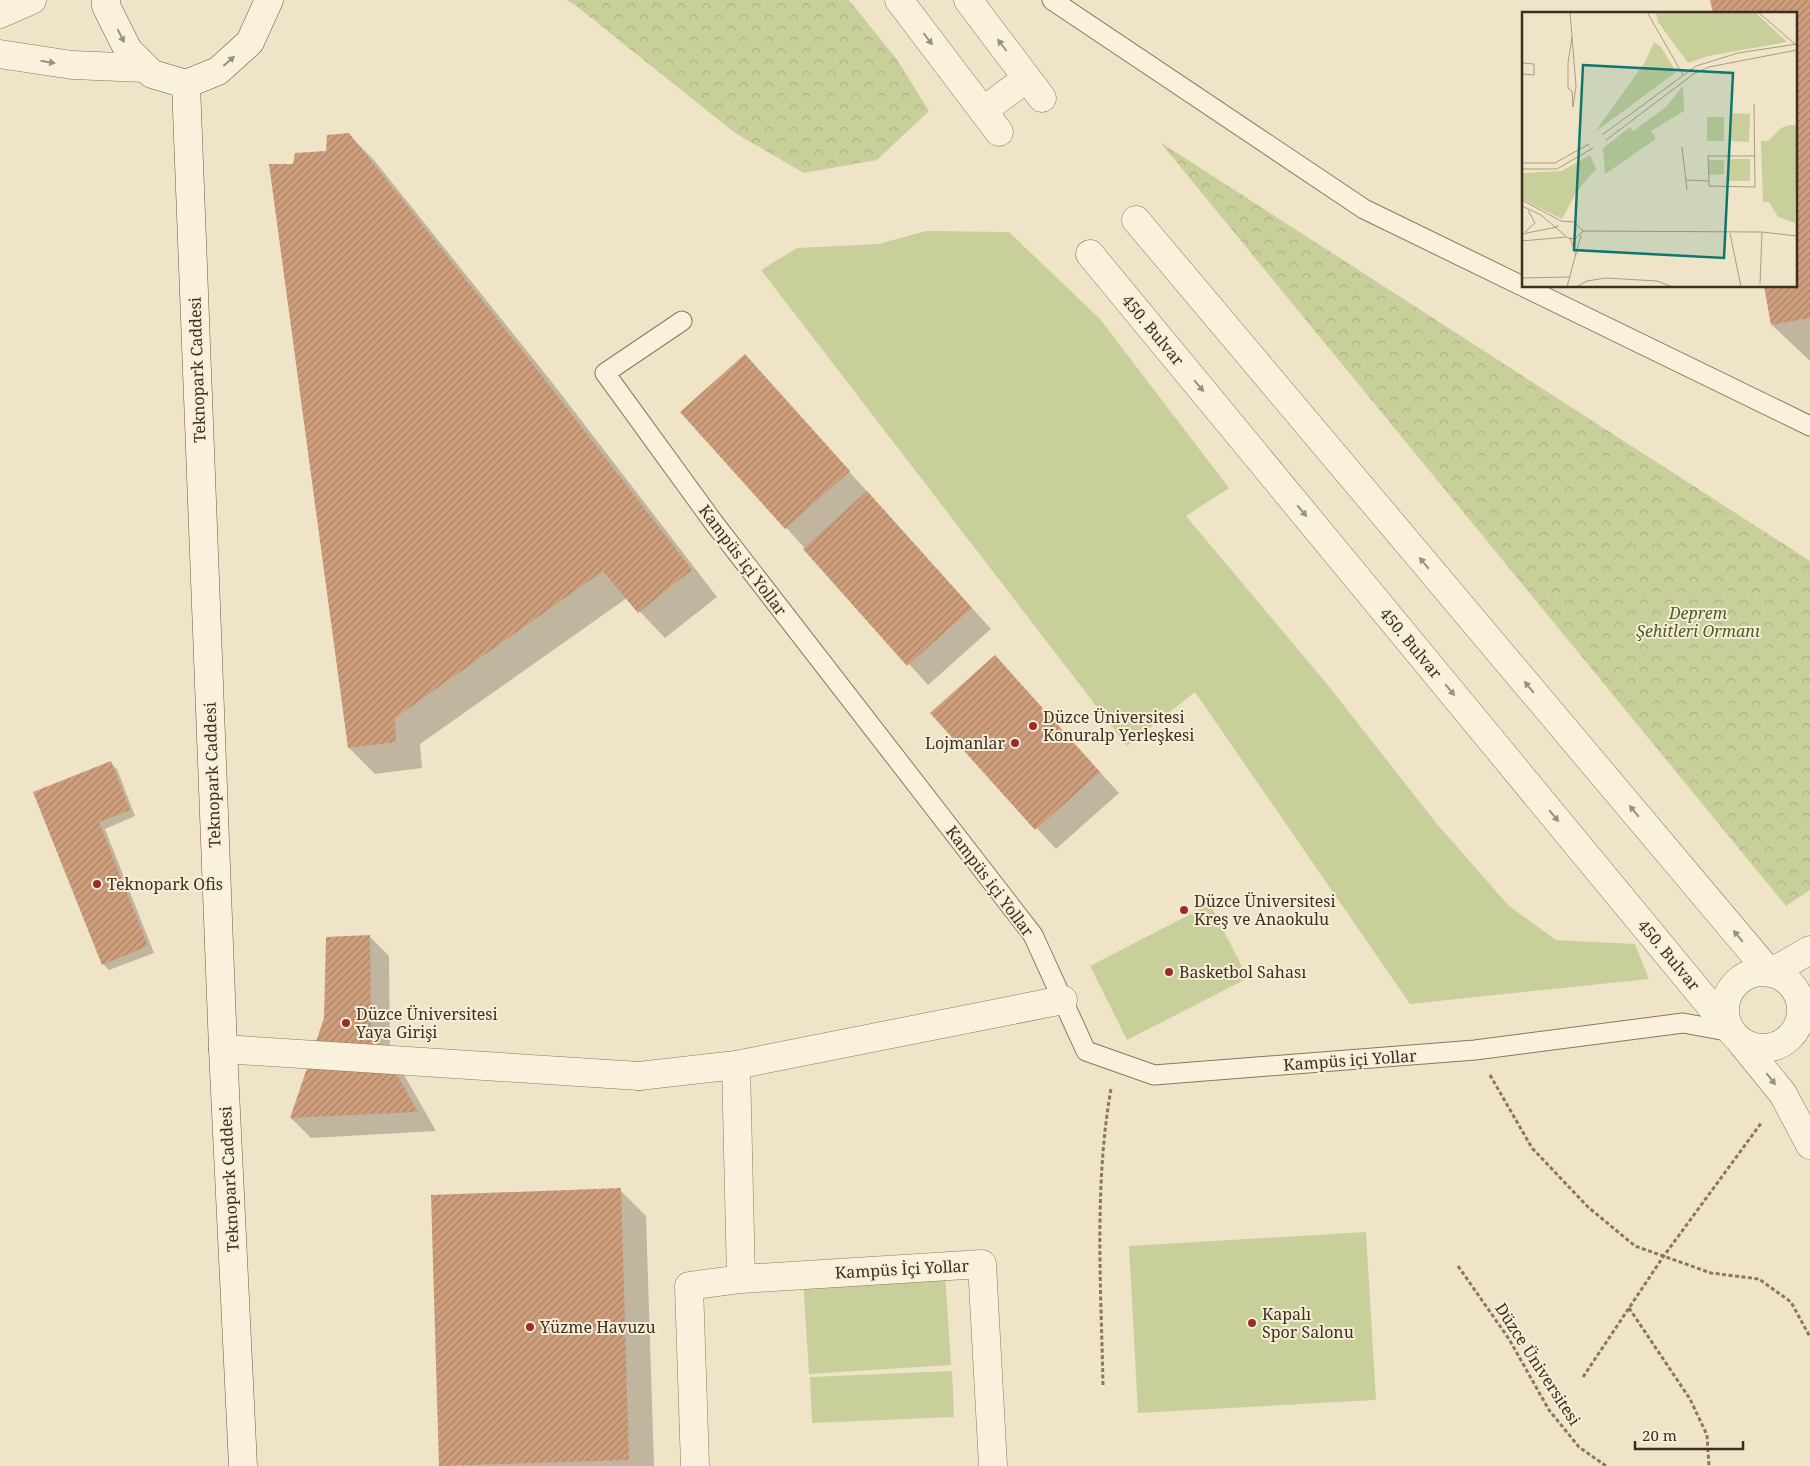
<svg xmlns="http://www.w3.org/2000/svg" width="1810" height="1466" viewBox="0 0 1810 1466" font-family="'Noto Serif',serif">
  <defs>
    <pattern id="forest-crowns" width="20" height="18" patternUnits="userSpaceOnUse" patternTransform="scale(1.25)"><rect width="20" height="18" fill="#c9cf9b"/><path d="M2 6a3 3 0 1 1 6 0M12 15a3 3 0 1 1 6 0" fill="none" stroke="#aeb285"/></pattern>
    <pattern id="building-hatch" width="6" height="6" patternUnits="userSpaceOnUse" patternTransform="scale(1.25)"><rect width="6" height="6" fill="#cf9f7d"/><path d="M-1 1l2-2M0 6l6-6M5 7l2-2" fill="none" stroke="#a98266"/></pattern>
  </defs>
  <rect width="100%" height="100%" fill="#f0e4c8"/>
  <path fill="#c9cf9b" d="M926,231L1009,232L1100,319L1229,488L1186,516L1327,684L1437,824L1509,906L1556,940L1635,944L1649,979L1410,1004L1195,692L1127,746L761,270L797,248L879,244Z
    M1210,904L1248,978L1127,1040L1090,966Z
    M1366,1232L1376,1400L1138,1413L1129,1246Z
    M945,1271L951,1365L809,1374L803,1280Z
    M952,1371L954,1417L812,1423L810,1377Z"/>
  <path fill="url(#forest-crowns)" d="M566,0H849L898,61L929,111L877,160L804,173L735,133L575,5Z
    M1160,142L1810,561V890L1786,906Z"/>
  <path fill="#0003" d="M1712,0H1810V361L1772,325L1796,286V14Z
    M348,134L374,160L551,381L717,597L665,638L627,598L420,744L422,768L375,774L349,748L271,165H294L328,152Z
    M745,356L991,629L928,685L682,412Z
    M995,657L1119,793L1056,849L932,713Z
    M110,763L117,769L135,816L105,829L154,953L109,970L103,964L35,793Z
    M369,936L389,956L390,1050L436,1131L311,1138L291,1118L325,1018Z
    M620,1190L646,1216L654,1466H441Z"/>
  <path fill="url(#building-hatch)" d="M1710,0H1810V318L1771,325L1764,286H1796V14H1713Z
    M349,133L525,354L692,570L638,613L603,571L395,718L396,742L348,748L269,164H293L295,153L326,151L327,135Z
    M745,354L850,471L785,529L680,412Z
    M867,491L972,608L907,666L803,549Z
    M995,655L1100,772L1035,830L930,713Z
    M111,761L130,810L99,822L148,946L102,965L33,792Z
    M370,935L371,1029L418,1112L290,1118L324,1018L326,937Z
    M621,1188L629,1460L439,1466L431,1195Z"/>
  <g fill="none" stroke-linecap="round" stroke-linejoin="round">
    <g stroke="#8d765c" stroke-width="21">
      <path id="service" d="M1052,0L1364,209L1810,426
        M682,321L605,373L714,523L1033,935L1086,1051L1154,1075L1475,1050L1683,1023L1732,1032"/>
    </g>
    <g stroke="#8d765c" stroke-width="29">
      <path id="pedestrian" d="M223,1049L639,1076"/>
    </g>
    <g stroke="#8d765c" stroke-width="29">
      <path id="minor" d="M639,1076L736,1065L1063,1000
        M741,1279L982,1264L993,1466
        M695,1466L689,1286L741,1279L736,1065"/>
    </g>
    <g stroke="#8d765c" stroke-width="29">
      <path id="tertiary" d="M899,0L999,132
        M968,0L1042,98
        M0,14L32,0
        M0,54L72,65L145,68
        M983,111L1027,78
        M1136,220L1770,973
        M1090,254L1732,1032
        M1725 1010a38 38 0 1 1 76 0a38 38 0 1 1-76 0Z
        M1770,973L1810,950
        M1740,1041L1783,1094L1810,1145"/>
    </g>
    <g stroke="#6f573f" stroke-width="29">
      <path id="secondary" d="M106,0V6L128,50L152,74L186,84L218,71L250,42L269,0
        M186,84L223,1049L243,1466"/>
    </g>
    <path stroke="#8d765c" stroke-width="3" stroke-dasharray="4 2.5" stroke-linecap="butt" d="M1490,1075L1532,1148L1588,1207L1635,1246L1711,1273L1759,1279L1791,1302L1810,1337
      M1458,1266L1509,1339L1549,1410L1579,1447L1606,1466
      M1629,1308L1690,1399L1707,1435L1709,1466
      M1583,1377L1663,1257L1762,1122
      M1103,1385C1101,1287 1094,1185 1111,1089"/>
    <use href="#service" stroke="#faf1dc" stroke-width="19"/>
    <use href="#pedestrian" stroke="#faf1dc" stroke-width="28"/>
    <use href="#minor" stroke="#faf1dc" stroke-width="28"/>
    <use href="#tertiary" stroke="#faf1dc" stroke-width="28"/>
    <use href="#secondary" stroke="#faf1dc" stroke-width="28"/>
  </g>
  <defs><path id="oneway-solid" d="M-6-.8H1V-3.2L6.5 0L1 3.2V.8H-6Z" transform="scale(1.25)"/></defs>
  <g fill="#9c907e">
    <use href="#oneway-solid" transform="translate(121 36) rotate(63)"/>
    <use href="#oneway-solid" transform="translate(928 39) rotate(53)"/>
    <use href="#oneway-solid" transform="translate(1002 45) rotate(-127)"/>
    <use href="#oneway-solid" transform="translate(229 61) rotate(-41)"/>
    <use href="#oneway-solid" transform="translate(48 62) rotate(9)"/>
    <use href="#oneway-solid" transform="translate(1199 386) rotate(50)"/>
    <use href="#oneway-solid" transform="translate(1302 511) rotate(50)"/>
    <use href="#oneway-solid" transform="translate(1424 563) rotate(-130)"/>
    <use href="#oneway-solid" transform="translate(1529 687) rotate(-130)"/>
    <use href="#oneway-solid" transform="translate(1450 690) rotate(50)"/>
    <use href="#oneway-solid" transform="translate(1634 811) rotate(-130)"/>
    <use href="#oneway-solid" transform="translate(1554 816) rotate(50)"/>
    <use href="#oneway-solid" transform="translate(1738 936) rotate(-130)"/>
    <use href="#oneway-solid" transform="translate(1771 1079) rotate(52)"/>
  </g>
  <g fill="#9e2a2b" stroke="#f7eed8" stroke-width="2">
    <circle cx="1033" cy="726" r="5"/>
    <circle cx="1015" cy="743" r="5"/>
    <circle cx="97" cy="884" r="5"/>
    <circle cx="1184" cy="910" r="5"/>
    <circle cx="1169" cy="972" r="5"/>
    <circle cx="346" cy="1023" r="5"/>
    <circle cx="1252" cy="1323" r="5"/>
    <circle cx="530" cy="1327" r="5"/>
  </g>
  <g text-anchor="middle" stroke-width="4" stroke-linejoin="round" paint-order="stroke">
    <g font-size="16" fill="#3d2e20" stroke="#f7eed8">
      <text transform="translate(1153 330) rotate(50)" y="6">450. Bulvar</text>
      <text transform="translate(197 370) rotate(-92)" y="6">Teknopark Caddesi</text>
      <text transform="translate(743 560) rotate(53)" y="6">Kampüs içi Yollar</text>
      <text transform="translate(1411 643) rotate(50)" y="6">450. Bulvar</text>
      <text transform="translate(212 775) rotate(-92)" y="6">Teknopark Caddesi</text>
      <text transform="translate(990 881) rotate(53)" y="6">Kampüs içi Yollar</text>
      <text transform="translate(1669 955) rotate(50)" y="6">450. Bulvar</text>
      <text transform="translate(1350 1060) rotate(-4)" y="6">Kampüs içi Yollar</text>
      <text transform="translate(229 1179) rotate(-93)" y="6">Teknopark Caddesi</text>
      <text transform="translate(902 1269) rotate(-3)" y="6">Kampüs İçi Yollar</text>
      <text transform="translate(1538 1364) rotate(57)" y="6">Düzce Üniversitesi</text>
    </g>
    <g font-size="16" font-style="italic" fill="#4d5a26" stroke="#f7eed8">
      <text x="1698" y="619">Deprem<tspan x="1698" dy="18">Şehitleri Ormanı</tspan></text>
    </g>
    <g font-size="16" fill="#3d2e20" stroke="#f7eed8" text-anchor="start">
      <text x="1043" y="723">Düzce Üniversitesi<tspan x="1043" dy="18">Konuralp Yerleşkesi</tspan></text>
      <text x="1005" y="749" text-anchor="end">Lojmanlar</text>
      <text x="107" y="890">Teknopark Ofis</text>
      <text x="1194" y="907">Düzce Üniversitesi<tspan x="1194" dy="18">Kreş ve Anaokulu</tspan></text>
      <text x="1179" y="978">Basketbol Sahası</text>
      <text x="356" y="1020">Düzce Üniversitesi<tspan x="356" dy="18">Yaya Girişi</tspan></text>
      <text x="1262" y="1320">Kapalı<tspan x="1262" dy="18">Spor Salonu</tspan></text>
      <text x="540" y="1333">Yüzme Havuzu</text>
    </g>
  </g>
  <g transform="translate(1522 12)">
    <rect width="275" height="275" fill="#f0e4c8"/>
    <path d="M161,74L162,99L129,119L134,127L83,162L81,136L108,115L111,119L144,95ZM210,101L228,102L227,130L209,129ZM185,105H202V129H185ZM267,113H275L273,211L256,205L247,190H241L239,129H246L259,116ZM206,147H228V169H206ZM187,148H202V162L187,163Z" fill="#c9cf9b"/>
    <path d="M132,30L139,35L154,60L73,120L123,50ZM68,143L74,157L55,179L40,207L0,187V161L40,159Z" fill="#c9cf9b"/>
    <path d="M134,0H233L265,30L186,44L166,51L136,10Z" fill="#c9cf9b"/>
    <path fill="none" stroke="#a89b85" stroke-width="1" d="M48,0L50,25L46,51V76L50,79L51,95L54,74L50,25M125,0L161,63M236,0L274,33M0,51L12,52V63L0,62M80,123L174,54L216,41L275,32M84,128L173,61L187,55L275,38M160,135L165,178M0,151H33L67,132M0,157H35L71,136M165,168L187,169V174L233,175L232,92M187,169L186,144H232M0,188L39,209L52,210L61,219M0,194L19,203L46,226L53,227L61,219M61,219L240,220L275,224M3,220L13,211L6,198M208,221L219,275M0,222L35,215L36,213M48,226L54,243M0,229L44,225M0,266L48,265M238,272L240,220M45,275L59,223M54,275L65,269L84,266L135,269L151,275"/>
    <path fill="#0f766e" fill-opacity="0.15" stroke="#0f766e" stroke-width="2.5" d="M61,53L211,61L202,246L52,238Z"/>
    <rect width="275" height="275" fill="none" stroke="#3d2e20" stroke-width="2.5"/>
  </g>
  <path d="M1635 1441v8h108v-8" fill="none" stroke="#3d2e20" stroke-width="2.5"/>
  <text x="1642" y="1441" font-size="15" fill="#3d2e20" stroke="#f7eed8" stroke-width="4" paint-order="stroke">20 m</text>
</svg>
